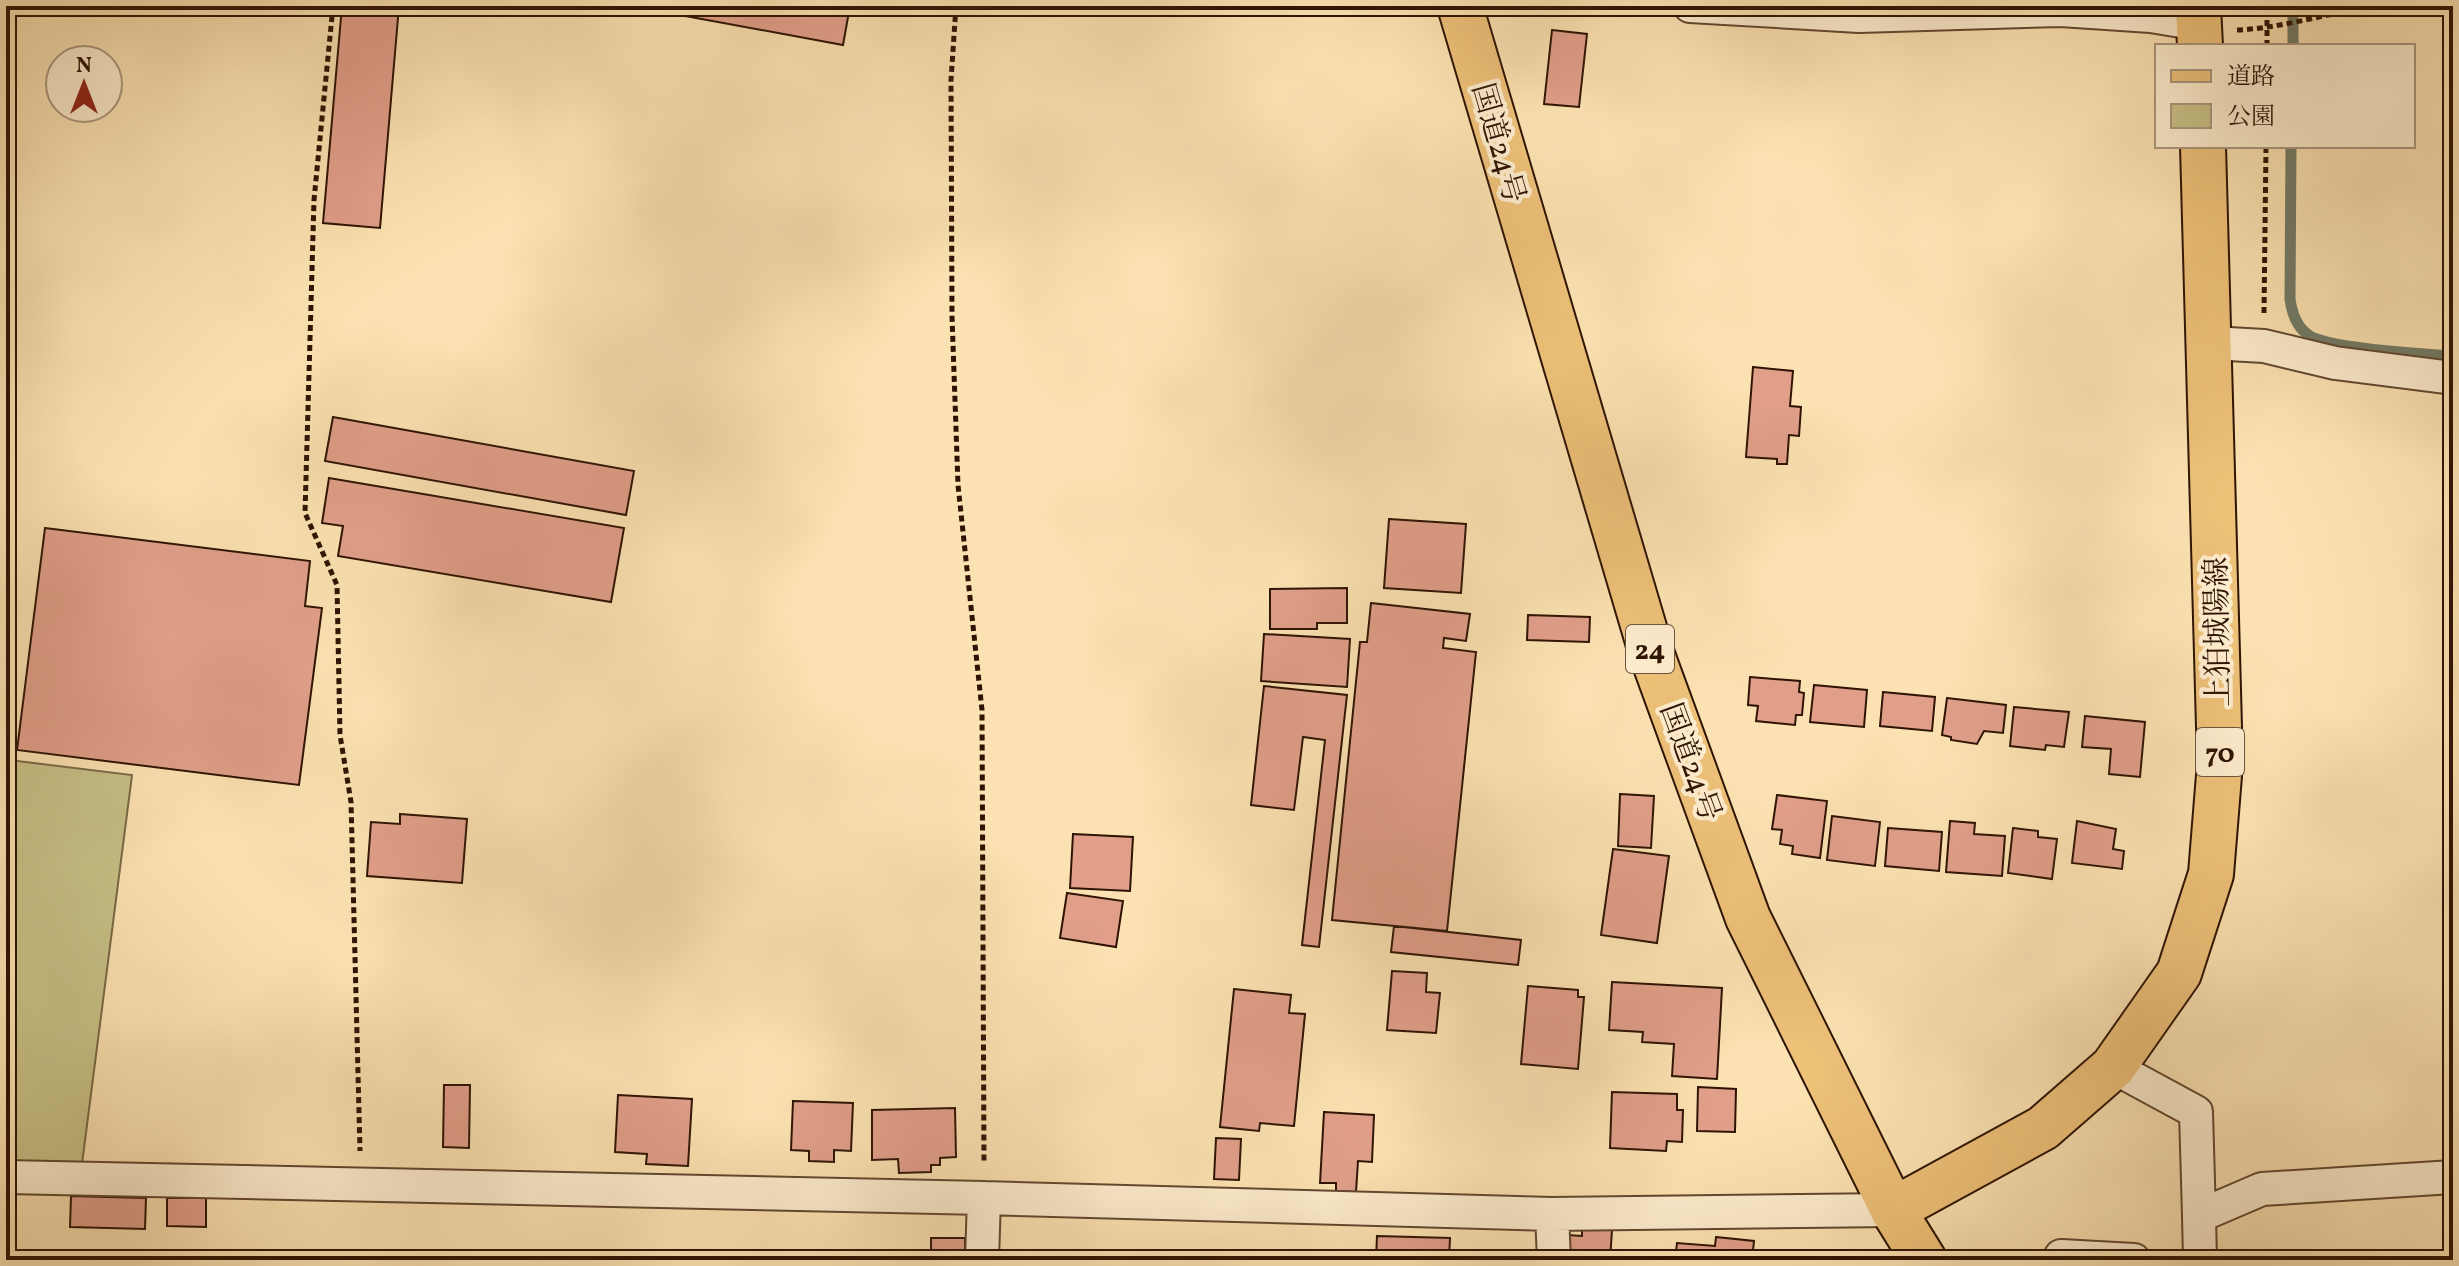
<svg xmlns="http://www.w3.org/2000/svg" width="2459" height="1266" viewBox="0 0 2459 1266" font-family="Vollkorn,'Noto Serif JP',serif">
  <rect width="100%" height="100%" fill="#fce2b2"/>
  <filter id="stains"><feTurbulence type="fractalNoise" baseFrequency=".0025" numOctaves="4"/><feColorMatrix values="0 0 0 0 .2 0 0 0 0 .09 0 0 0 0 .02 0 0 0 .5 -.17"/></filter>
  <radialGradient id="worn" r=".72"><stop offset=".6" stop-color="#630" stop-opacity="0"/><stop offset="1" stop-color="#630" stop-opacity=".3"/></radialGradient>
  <path fill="#c7c187" stroke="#7a6a46" stroke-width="2" d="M9,760L132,775L82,1164H6V779Z"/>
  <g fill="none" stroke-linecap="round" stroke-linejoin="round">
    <path stroke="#727a66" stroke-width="11" d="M2293,46V6
      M2291,146L2290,299C2292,314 2297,328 2310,336C2333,349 2424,354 2453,356"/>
  </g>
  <path fill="#e19f8a" stroke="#2e1404" stroke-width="2" d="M342,6H399L380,228L323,223Z
    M631,6H850L843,45Z
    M1552,30L1587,34L1579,107L1544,104Z
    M1753,367L1793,371L1790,406L1801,407L1799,436L1789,435L1787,464H1777V459L1746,457Z
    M333,417L634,471L626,515L325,461Z
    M329,478L624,528L611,602L338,556L343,526L322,523Z
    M1389,519L1466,524L1461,593L1384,588Z
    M45,528L310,561L305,606L322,608L299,785L17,750Z
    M1347,588V623H1317V629H1270V589Z
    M1371,603L1470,614L1466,641L1444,638L1443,648L1476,652L1447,931L1332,920L1360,642H1367Z
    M1528,615L1590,617L1589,642L1527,640Z
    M1264,634L1350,639L1347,687L1261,681Z
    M1750,677L1800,681L1799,692L1804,693L1802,715H1796L1795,725L1756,721L1758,706L1748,705Z
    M1814,685L1867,690L1864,727L1810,722Z
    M1264,686L1347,695L1319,947L1302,945L1325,740L1303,737L1294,810L1251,805Z
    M1883,692L1935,697L1932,731L1880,726Z
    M1947,698L2006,705L2003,733L1984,731L1977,744L1951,740V737L1942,735Z
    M2014,707L2069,712L2064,747L2046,745L2045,750L2010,746Z
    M2085,716L2145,722L2140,777L2109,774L2111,749L2082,747Z
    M1620,794L1654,796L1651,848L1618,846Z
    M1777,795L1827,801L1820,858L1792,854L1793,846L1780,844L1782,830L1772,829Z
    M400,814L467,819L462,883L367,876L371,822L400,824Z
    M1832,816L1880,822L1875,866L1827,860Z
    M1950,821L1975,823L1974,834L2005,836L2002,876L1946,872Z
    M2077,821L2116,829L2113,849L2124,851L2122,869L2072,863Z
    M1888,828L1942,832L1939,871L1885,866Z
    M2013,828L2038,831V837L2057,839L2052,879L2008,873Z
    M1073,834L1133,837L1130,891L1070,888Z
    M1613,849L1669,856L1657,943L1601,935Z
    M1067,893L1123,901L1116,947L1060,938Z
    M1394,926L1521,940L1518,965L1391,952Z
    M1392,971L1427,973L1426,992L1440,993L1436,1033L1387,1030Z
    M1612,982L1722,988L1717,1079L1672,1076L1674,1044L1642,1042L1643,1032L1609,1030Z
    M1528,986L1578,990V997H1584L1578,1069L1521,1064Z
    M1234,989L1291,995L1289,1013L1305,1014L1294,1126L1260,1123L1259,1131L1220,1127Z
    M444,1085H470L469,1148L443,1147Z
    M1698,1087L1736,1089L1735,1132L1697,1131Z
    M1612,1092L1677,1094V1110H1683L1682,1142L1667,1141L1666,1151L1610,1148Z
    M618,1095L692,1099L688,1166L646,1164L647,1154L615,1152Z
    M793,1101L853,1103L851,1151L834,1150V1162L809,1161V1151L791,1150Z
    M955,1108L956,1157L940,1158V1165H931V1172L899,1173L898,1159L872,1160V1110Z
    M1324,1112L1374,1115L1372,1162L1358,1161L1356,1192L1336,1191V1183H1320Z
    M1216,1138L1241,1139L1239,1180L1214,1179Z
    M71,1196L146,1198L145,1229L70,1227Z
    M167,1198H206V1227L167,1226Z
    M1582,1228L1612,1230L1610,1260H1567L1568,1235L1582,1236Z
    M1377,1236L1450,1238L1449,1260H1376Z
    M1716,1237L1754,1241L1752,1260H1675L1677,1243L1715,1246Z
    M931,1238H965V1260H911V1255H931Z
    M1211,1250L1288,1256V1260H1210Z
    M1132,1253L1198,1258V1260H1131Z"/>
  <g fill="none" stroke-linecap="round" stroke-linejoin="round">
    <g stroke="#624830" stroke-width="36">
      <path id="street" d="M1690,6L1859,16L2061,10L2151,16L2199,24
        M2211,343L2264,346L2335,363L2453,378
        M2113,1067L2196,1112L2199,1216L2262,1189L2453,1177
        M6,1177L984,1198L1552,1214L1893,1210
        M1552,1214L1554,1260
        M2199,1216L2200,1260
        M2061,1256L2134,1260
        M982,1260L984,1198"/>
    </g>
    <g stroke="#2e1404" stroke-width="48">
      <path id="primary" d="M2198,6L2200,46
        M1893,1210L2043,1128L2113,1067L2179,973L2211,874L2220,763L2203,146"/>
    </g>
    <g stroke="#2e1404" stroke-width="48">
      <path id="highway" d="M1460,6L1652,655L1748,918L1893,1210L1924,1260"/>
    </g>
    <path stroke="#2e1404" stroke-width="5" stroke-dasharray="6 4" stroke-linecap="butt" d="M333,6L314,200L305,513L337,585L340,735L351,802L360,1151
      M956,6L951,80L952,316L958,485L982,710L984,1163
      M2433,6L2453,7
      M2237,30C2287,28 2335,10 2385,6
      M2267,46V6
      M2264,313L2266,146"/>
    <use href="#street" stroke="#fdeccd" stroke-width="32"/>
    <use href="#primary" stroke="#eec179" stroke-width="44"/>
    <use href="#highway" stroke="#eec179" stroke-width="44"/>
  </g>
  <g text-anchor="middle" stroke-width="8" stroke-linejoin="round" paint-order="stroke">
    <g fill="#fdeccd" stroke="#6c5540" stroke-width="2">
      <rect x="1626" y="625" width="48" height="48" rx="6"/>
      <rect x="2196" y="728" width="48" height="48" rx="6"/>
    </g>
    <g font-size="28" font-weight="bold" fill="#2e1404">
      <text x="1650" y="659">24</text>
      <text x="2220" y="762">70</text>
    </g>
    <g font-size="30" fill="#2e1404" stroke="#fdeccd">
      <text transform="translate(1499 143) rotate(74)" y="10">国道24号</text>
      <text transform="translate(2217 632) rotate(-91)" y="10">上狛城陽線</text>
      <text transform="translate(1691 762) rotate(70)" y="10">国道24号</text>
    </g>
  </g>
  <rect width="2459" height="1266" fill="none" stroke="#fce2b2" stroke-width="32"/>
  <rect x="8" y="8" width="2443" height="1250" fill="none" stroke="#2e1404" stroke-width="4"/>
  <rect x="16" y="16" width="2427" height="1234" fill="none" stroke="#2e1404" stroke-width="2"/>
  <rect x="2155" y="44" width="260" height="104" fill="#fdeccd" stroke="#aa967d" stroke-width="2"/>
  <rect x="2171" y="70" width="40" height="12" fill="#eec179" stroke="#aa967d" stroke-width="2"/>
  <text x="2227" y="84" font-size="24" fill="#2e1404">道路</text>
  <rect x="2171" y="104" width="40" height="24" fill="#c7c187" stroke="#aa967d" stroke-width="2"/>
  <text x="2227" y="124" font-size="24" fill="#2e1404">公園</text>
  <g transform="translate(84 84)"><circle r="38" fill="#fdeccd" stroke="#aa967d" stroke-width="2"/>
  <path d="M0-6L14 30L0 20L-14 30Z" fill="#8f2418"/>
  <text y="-12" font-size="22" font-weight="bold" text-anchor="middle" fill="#2e1404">N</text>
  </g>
  <rect width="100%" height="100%" filter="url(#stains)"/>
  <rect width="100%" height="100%" fill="url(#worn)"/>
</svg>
